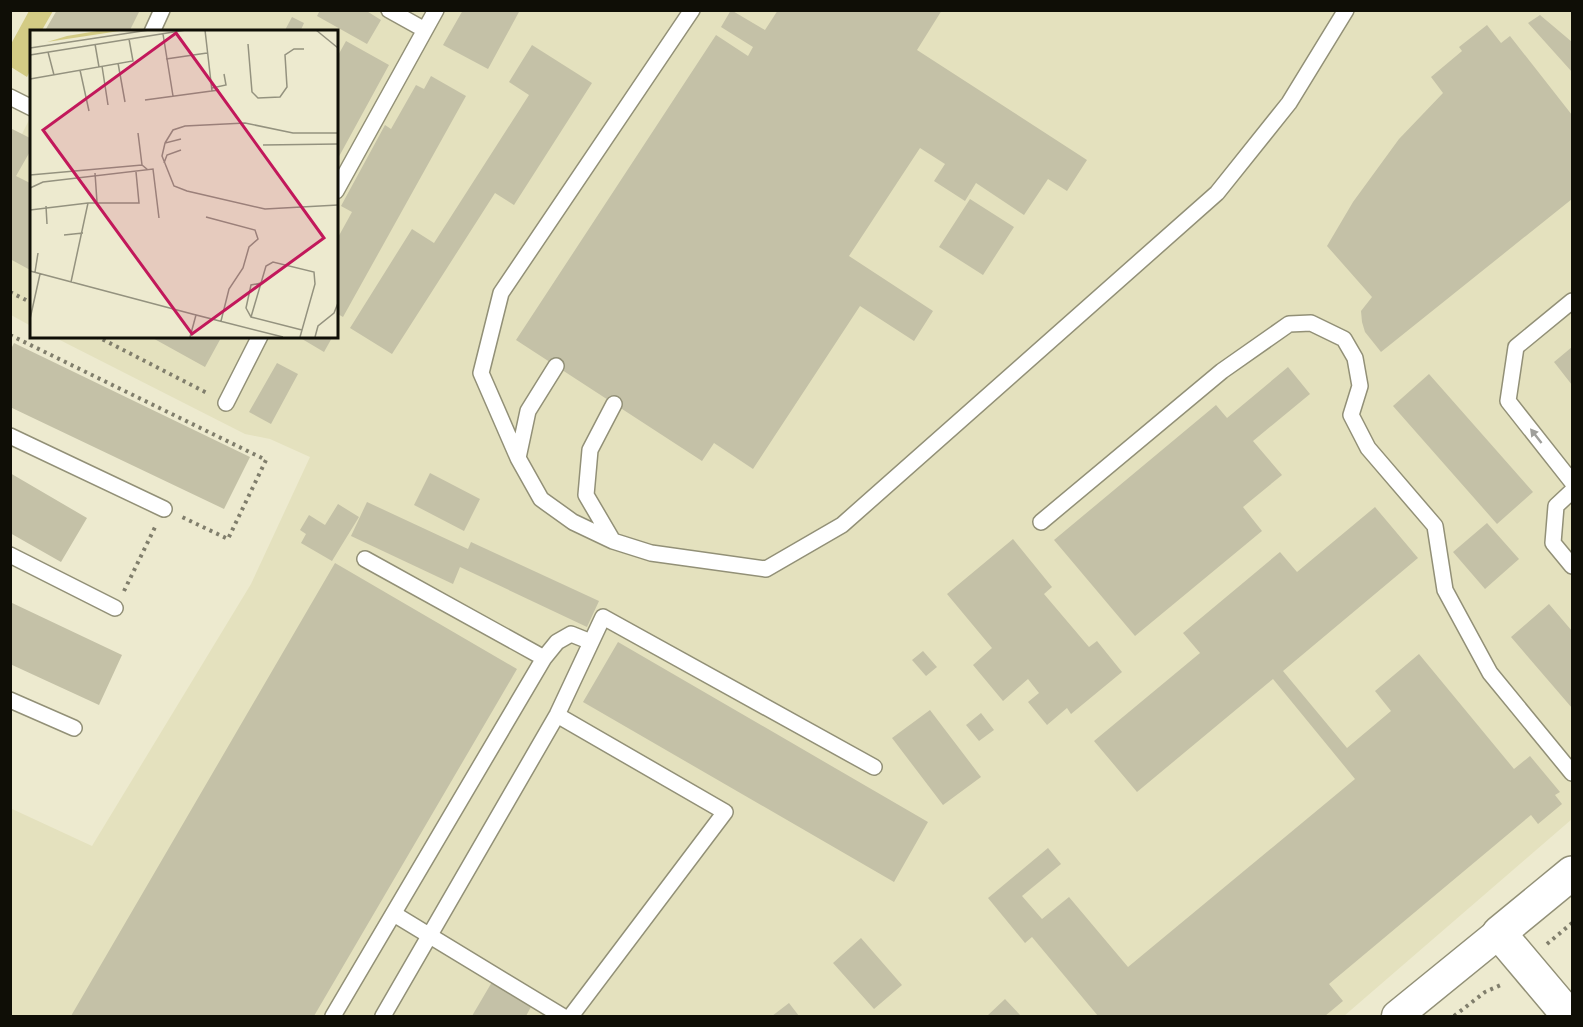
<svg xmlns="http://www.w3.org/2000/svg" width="1583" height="1027" viewBox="0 0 1583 1027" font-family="'Nunito Sans',sans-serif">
  <rect width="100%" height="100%" fill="#edeacf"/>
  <path fill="#e4e1be" d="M57,11H1572V819L1344,1016H11L10,808L92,846L251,584L310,457L270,439L245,434L52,336H336V32L50,31L46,29Z
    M31,116V326L11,315L10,128L22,134Z"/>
  <path fill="#d3cb84" d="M29,11H53L42,30L44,31L32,32L31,69L27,77L11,67V44Z"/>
  <path fill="#c4c1a7" d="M57,10H140L129,32H50L46,29Z
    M320,10H365L381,20L367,44L317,16Z
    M463,10H520L488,69L443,45Z
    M731,10L765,30L778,10H942L917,50L1087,160L1067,191L1048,179L1024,215L976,183L965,201L934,181L945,164L920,148L849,256L933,311L914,341L860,306L753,469L714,443L702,461L516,340L716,35L748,56L753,47L721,27Z
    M1540,15L1572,42V72L1528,23Z
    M292,17L304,23L300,32H284Z
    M1487,25L1501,43L1510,36L1572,115V199L1381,352L1365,332L1362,322L1361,311L1372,297L1327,246L1353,202L1399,139L1443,93L1431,77L1462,51L1459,47Z
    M346,41L389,65L336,162V59Z
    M532,45L592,83L514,205L495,193L392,354L350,328L412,229L434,243L529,95L509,82Z
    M431,76L466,96L343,317L336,313V241L352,212L341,206L385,125L391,129L416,85L424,89Z
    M10,128L32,139V148L16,176L32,184V271L10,259Z
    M970,199L1014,227L983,275L939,247Z
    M149,336H222L205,367Z
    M297,336H333L324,352Z
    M14,343L250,457L224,509L10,407V351Z
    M1572,347V385L1554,362Z
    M277,363L298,374L271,424L249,412Z
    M1288,367L1310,394L1253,441L1282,475L1243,507L1262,531L1135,636L1054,540L1216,405L1227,418Z
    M1429,374L1533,492L1497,524L1393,406Z
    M10,473L87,518L61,562L10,533Z
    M430,473L480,499L464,531L414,505Z
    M367,502L468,549L471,542L599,601L587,627L460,567L453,584L351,536Z
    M338,504L359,517L332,561L301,543L306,534L300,530L309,515L325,525Z
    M1375,507L1418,558L1283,671L1347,748L1391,711L1375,691L1419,654L1514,769L1530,756L1560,792L1555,795L1562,804L1538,824L1531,815L1329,984L1343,1001L1325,1016H1098L1032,937L1025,943L988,898L1048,848L1061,864L1022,896L1042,919L1069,897L1128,967L1355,779L1273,679L1137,792L1094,741L1200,653L1183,633L1280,552L1297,572Z
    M1487,523L1519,559L1485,589L1453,552Z
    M1013,539L1052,587L1044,594L1089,647L1097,641L1122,672L1071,714L1067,708L1047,725L1028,702L1039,693L1028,679L1003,701L973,665L992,648L947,594Z
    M335,563L517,669L314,1016H71Z
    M10,602L122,655L99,705L10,664Z
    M1549,604L1572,631V708L1511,637Z
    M618,642L928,822L894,882L583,702Z
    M923,651L937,667L926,676L912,660Z
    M930,710L981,777L943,805L892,738Z
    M981,713L994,730L979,741L966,725Z
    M861,938L902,985L874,1009L833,963Z
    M492,982L532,1005L526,1016H472Z
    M1005,999L1021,1016H987Z
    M789,1003L799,1016H772Z"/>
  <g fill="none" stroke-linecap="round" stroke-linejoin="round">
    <g stroke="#929077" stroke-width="18">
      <path id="lane" d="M389,10L425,30
        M152,32L162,10
        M10,97L32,108
        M336,191L436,10
        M1572,301L1516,347L1508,401L1572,482
        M556,366L528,411L518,458L541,499L573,522L613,541L651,553L766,569L842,525L1217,193L1289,103L1346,10
        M226,403L260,336
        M10,436L164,509
        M518,458L481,373L501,293L692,10
        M1572,491L1556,506L1553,543L1572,566
        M1041,522L1222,371L1289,324L1311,323L1344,339L1355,358L1360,386L1351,415L1368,448L1435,526L1445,590L1490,673L1572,773
        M613,541L586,495L590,450L614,404
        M10,555L115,608
        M365,559L544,658
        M10,700L74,728
        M557,715L725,812L571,1016
        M394,914L562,1016
        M333,1016L544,658L557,642L571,634L591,642
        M383,1016L557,715L603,617L874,767"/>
    </g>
    <g stroke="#929077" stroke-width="33">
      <path id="street" d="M1397,1016L1499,933"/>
    </g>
    <g stroke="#929077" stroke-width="36">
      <path id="primary" d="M1569,1016L1499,933L1572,873"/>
    </g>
    <path stroke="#807e6c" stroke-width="4" stroke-dasharray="3 4.5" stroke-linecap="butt" d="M10,292L32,303
      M10,335L266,460L228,539L182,517
      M96,336L209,394
      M124,591L156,525
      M1547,944L1572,923
      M1454,1016L1485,992L1503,984"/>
    <use href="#lane" stroke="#fff" stroke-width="15"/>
    <use href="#street" stroke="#fff" stroke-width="30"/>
    <use href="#primary" stroke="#fff" stroke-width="33"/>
  </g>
  <defs><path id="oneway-solid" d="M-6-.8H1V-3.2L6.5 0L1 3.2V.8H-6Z" transform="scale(1.5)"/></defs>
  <use fill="#9f9f9b" href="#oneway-solid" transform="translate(1536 436) rotate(-128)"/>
  <g transform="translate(30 30)">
    <rect width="308" height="308" fill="#edeacf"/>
    <path d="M73,0H96L17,12L37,6Z" fill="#d3cb84"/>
    <path fill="none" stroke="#94927f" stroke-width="1.5" d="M175,0L182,61M286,0L308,18M133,4L143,66M65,14L69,37M218,14L222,62L228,68L250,67L257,57L255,25L264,19H274M0,18L119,0M18,22L24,45M0,25L156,0M136,29L177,23M88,33L95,72M72,36L78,75M50,40L59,81M0,49L103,31L99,9M182,58L196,55L194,44M115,70L189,60M108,103L112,135M151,109L135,113L132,126L144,156L157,161L235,179L308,175M135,113L143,100L155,96L215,93L263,103H308M233,115L308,114M134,133L137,125L151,120M65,143L67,172M0,145L112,135L118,140M0,158L13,152L123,139L129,188M16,176L17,194M0,180L58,173H109L106,142M176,187L225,200L228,209L219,217L213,238L199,259L191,291M34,205L53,203M0,241L166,285M5,242L8,223M41,252L58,173M231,253L221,255L216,278L221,287L272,300M221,287L236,236L243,232L284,242L285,254L270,307M0,289L10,244M160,307L166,285L253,307M285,307L288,296L304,283L308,273"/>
    <path fill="#c2185b" fill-opacity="0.15" stroke="#c2185b" stroke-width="3" d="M146,3L294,208L162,304L13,100Z"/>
    <rect width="308" height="308" fill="none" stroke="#0f0e06" stroke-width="3"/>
  </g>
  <rect width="1583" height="1027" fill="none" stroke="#0f0e06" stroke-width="24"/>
</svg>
